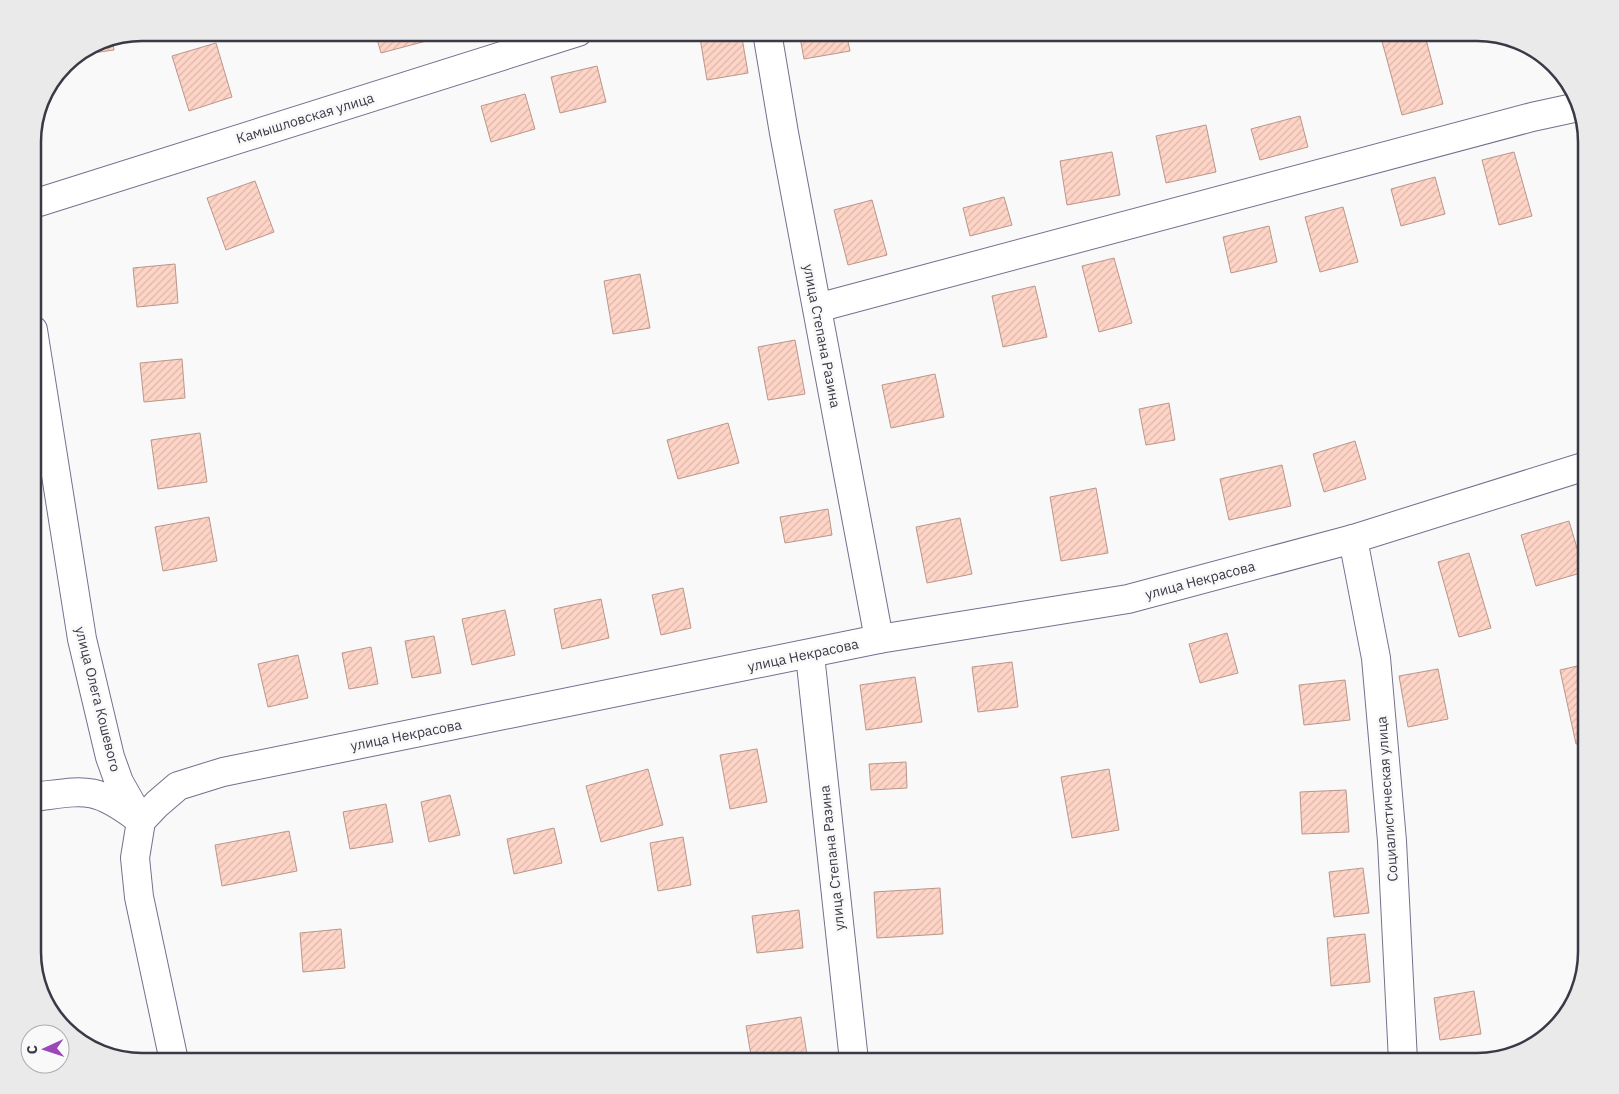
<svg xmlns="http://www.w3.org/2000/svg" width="1619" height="1094" viewBox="0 0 1619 1094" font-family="'IBM Plex Sans',sans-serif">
  <defs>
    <pattern id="building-hatch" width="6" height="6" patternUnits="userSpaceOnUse" patternTransform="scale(1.25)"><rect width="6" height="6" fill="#fed4c6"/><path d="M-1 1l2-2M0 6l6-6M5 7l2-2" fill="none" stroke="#dbb7ab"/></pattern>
  </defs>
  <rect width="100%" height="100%" fill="#f9f9f9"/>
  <path fill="url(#building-hatch)" stroke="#bb968b" d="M375,32H428L430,40L381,53Z
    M699,32H741L748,73L707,80Z
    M799,32H846L850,51L804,59Z
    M1386,32H1424L1443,104L1402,115L1380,34Z
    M112,38L114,50L79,55L101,41Z
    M216,43L232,97L189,111L172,56Z
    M597,66L606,102L560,113L551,77Z
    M525,94L535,129L491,142L481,106Z
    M1300,116L1308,147L1260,160L1251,129Z
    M1206,125L1216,172L1166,183L1156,136Z
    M1112,152L1120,195L1067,205L1060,161Z
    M1514,152L1532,216L1499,225L1482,160Z
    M1435,177L1445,214L1401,226L1391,189Z
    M255,181L274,232L226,250L207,198Z
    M1004,197L1012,225L970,236L963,208Z
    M872,200L887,255L848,265L834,210Z
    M1343,207L1358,262L1320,272L1305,217Z
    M1269,226L1277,262L1231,273L1223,237Z
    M1114,258L1132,323L1099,332L1082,266Z
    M175,264L178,303L137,307L133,268Z
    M640,274L650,328L613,334L604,281Z
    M1035,286L1047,337L1003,347L992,296Z
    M795,340L805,394L768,400L758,347Z
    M182,359L185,398L144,402L140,363Z
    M1586,368V384L1581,370Z
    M935,374L944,417L891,428L882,385Z
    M1169,403L1175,440L1146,445L1139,409Z
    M728,423L739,463L678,479L667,440Z
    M200,433L207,482L158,489L151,440Z
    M1355,441L1366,479L1324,492L1313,454Z
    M1282,465L1291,506L1229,520L1220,479Z
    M1096,488L1108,553L1061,561L1050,497Z
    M828,509L832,535L785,543L780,517Z
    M209,517L217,561L163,571L155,527Z
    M960,518L972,574L927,583L916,527Z
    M1569,521L1584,572L1536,586L1521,535Z
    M1469,553L1491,628L1459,637L1438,562Z
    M683,588L691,628L661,635L652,595Z
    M601,599L609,638L562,649L554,609Z
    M505,610L515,655L472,665L462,619Z
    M1227,633L1238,673L1200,683L1189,644Z
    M434,636L441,673L412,678L405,641Z
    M371,647L378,684L349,689L342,653Z
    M298,655L308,698L268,707L258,664Z
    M1012,662L1018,707L978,712L972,667Z
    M1586,664V742L1576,744L1560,670Z
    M1438,669L1448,719L1408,727L1399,676Z
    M915,677L922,722L866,730L860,685Z
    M1345,680L1350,720L1304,725L1299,685Z
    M757,749L767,802L730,809L720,755Z
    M906,762L907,788L871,790L869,764Z
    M648,769L663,825L601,842L586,786Z
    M1109,769L1119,830L1072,838L1061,777Z
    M1346,790L1349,832L1302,834L1300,792Z
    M450,795L460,835L429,842L421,802Z
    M386,804L393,842L350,849L343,812Z
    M554,828L562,863L514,874L507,839Z
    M289,831L297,871L222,886L215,845Z
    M683,837L691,885L658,891L650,843Z
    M1363,868L1369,913L1334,917L1329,872Z
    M940,888L943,934L877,938L874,892Z
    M799,910L803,948L757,953L752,916Z
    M341,929L345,968L303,972L300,933Z
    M1365,934L1370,982L1331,986L1327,938Z
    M39,954L51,1011L47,1006L33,959V956Z
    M1474,991L1481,1034L1440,1040L1434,998Z
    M801,1017L808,1061H752L746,1026Z
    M1477,1058V1061H1450Z"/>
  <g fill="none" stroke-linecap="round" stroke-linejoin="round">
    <g stroke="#766f8d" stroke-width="30">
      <path id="street" d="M767,32L784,133L879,639
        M33,204L578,32
        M817,308L1532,117L1578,107
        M33,330L82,639L110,757L119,782L141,821
        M1353,539L1376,658L1392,841L1403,1061
        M810,655L854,1061
        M33,797C84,791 93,785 136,817"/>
    </g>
    <g stroke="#766f8d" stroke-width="30">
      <path id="secondary" d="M174,1061L139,897L135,858L141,821L157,804L178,786L223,772L879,639L1128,599L1353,539L1586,466"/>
    </g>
    <use href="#street" stroke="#fff" stroke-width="28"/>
    <use href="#secondary" stroke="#fff" stroke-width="28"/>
  </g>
  <g text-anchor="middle" stroke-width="5" stroke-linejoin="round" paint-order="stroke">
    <g font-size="14" fill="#3c3946" stroke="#f9f9f9">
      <text transform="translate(305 118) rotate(-17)" y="5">Камышловская улица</text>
      <text transform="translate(822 336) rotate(79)" y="5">улица Степана Разина</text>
      <text transform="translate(1200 580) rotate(-15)" y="5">улица Некрасова</text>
      <text transform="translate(803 655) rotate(-12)" y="5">улица Некрасова</text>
      <text transform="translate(98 699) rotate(76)" y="5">улица Олега Кошевого</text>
      <text transform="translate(406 735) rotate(-11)" y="5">улица Некрасова</text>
      <text transform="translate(1387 799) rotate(-94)" y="5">Социалистическая улица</text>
      <text transform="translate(832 858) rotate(-96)" y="5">улица Степана Разина</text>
    </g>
  </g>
  <path d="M0 0H1619V1094H0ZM142 41H1477A101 101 0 0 1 1578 142V952A101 101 0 0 1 1477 1053H142A101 101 0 0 1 41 952V142A101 101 0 0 1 142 41Z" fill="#eaeaeb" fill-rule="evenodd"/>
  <path fill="none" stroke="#3c3946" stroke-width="2.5" d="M142 41H1477A101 101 0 0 1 1578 142V952A101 101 0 0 1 1477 1053H142A101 101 0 0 1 41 952V142A101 101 0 0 1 142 41Z"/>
  <g transform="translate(45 1049) rotate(267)"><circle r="24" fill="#f9f9f9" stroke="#adacb1"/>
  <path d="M0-4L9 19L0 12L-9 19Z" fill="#9a48b7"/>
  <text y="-8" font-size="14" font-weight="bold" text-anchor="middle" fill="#3c3946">С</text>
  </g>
</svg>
